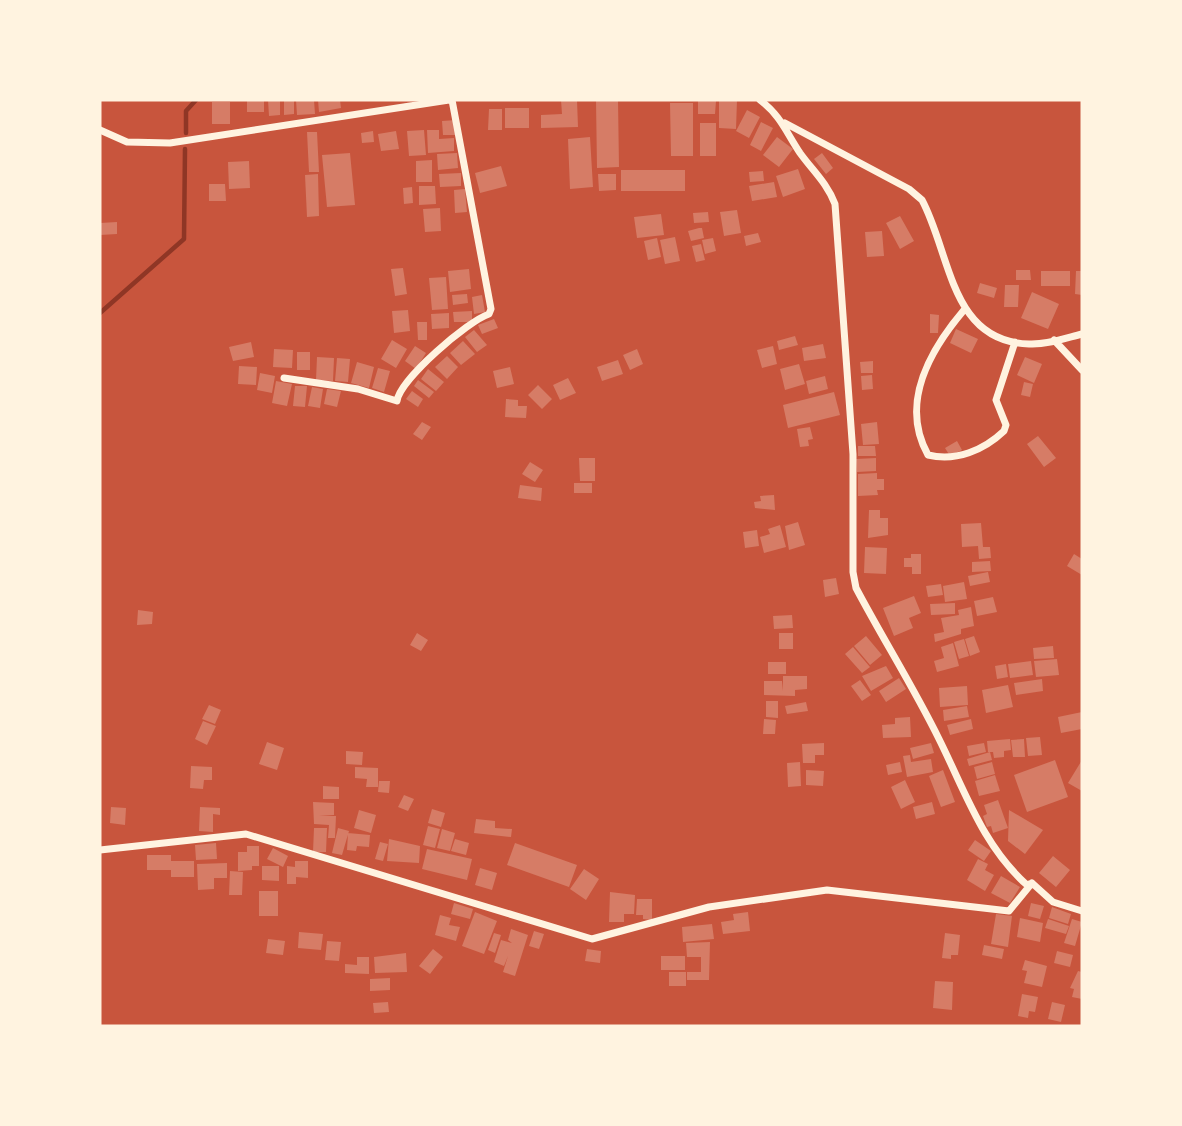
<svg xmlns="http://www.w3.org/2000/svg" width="1182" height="1126" viewBox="0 0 1182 1126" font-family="Helvetica,sans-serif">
  <rect width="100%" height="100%" fill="#c8553d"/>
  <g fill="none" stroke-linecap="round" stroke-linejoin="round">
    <path stroke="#8f3625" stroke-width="4.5" d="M186,133V111L196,100
      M100,313L184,239L185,149"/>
  </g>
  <path fill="#d67c66" d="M247,100H264V112H247Z
    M268,100H280V115L269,116Z
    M284,100H294V114L284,115Z
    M296,100H314L315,114L297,115Z
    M318,100H340L341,108L319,112Z
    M561,100H577L578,127L541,128V115L562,114Z
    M618,100L619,167L597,168L596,101Z
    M698,100L716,101L715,114H698Z
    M719,100H737L736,129L719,128Z
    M212,102H230V124H212Z
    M670,103H693V156H671Z
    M505,108H529V128H505Z
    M489,109H502V130H488Z
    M747,110L760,117L749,138L736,131Z
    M456,120V135H443L442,121Z
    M761,122L773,128L761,151L750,145Z
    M700,123H716V156H700Z
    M424,130L426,155L409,156L407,131Z
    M427,130H439V139L454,138V151L428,153Z
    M373,131L374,142L362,143L361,133Z
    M396,131L399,149L381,151L378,134Z
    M307,132H317L319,172H309Z
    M590,137L593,187L570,189L568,139Z
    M777,137L793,149L779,167L763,155Z
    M350,153L355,205L327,207L322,155Z
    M457,153L458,168L438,170L437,154Z
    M822,153L833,168L826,174L814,159Z
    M432,160V182H416V161Z
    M249,161L250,188L229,189L228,162Z
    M501,166L507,186L480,193L475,173Z
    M798,169L805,189L783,197L776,176Z
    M621,170H685V191H621Z
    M763,171L764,181L750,182L749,172Z
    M461,173V186L440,187L439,174Z
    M318,174L319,216L307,217L305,175Z
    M598,174H616V190L599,191Z
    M774,182L777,197L752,201L749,186Z
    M209,184H225L226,201H209Z
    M419,186H435L436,204L419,205Z
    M412,187L413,203L404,204L403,188Z
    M465,189L467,212L455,213L454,190Z
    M440,208L441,231L425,232L423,209Z
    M737,210L741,233L724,236L720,212Z
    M708,212L709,222L694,223L693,213Z
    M661,214L664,235L637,238L634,217Z
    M900,216L914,241L900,249L886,223Z
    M117,222V234L100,235V223Z
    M699,228H702L704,238L691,241L688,231Z
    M882,231L884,256L867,257L865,232Z
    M758,233L761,242L746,246L744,236Z
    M675,237L680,261L665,264L660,240Z
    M657,238L661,257L648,260L644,241Z
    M713,238L716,251L705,254L702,240Z
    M701,244L705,260L696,262L692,246Z
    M403,268L407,294L395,296L391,269Z
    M469,269L471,289L450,292L448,271Z
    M1016,270H1030L1031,280H1016Z
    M1041,271H1070V286H1041Z
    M1076,271H1082V295L1075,294Z
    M446,277L448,309L432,310L429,278Z
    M980,283L997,288L994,298L977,293Z
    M1005,285H1019L1018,307H1004Z
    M1032,292L1059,304L1048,329L1021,318Z
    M467,294L468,303L453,305L452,295Z
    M482,295L485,312L474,314L472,297Z
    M408,310L410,331L394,333L392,311Z
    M472,311V322H454L453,312Z
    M449,313V328L432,329L431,314Z
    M930,314L939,315L938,333H930Z
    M494,319L498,328L482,334L478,325Z
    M417,322H427V340H418Z
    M956,329L978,339L971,353L950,343Z
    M474,330L487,345L477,352L465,337Z
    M795,336L798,345L779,350L777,341Z
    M392,340L407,349L396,368L381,359Z
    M463,341L475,354L461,365L450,353Z
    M251,342L254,357L233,361L229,347Z
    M823,344L826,358L804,361L802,348Z
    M415,346L426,353L416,369L405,361Z
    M773,346L777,364L762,368L757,350Z
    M274,349L293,350L292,368L273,367Z
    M637,349L643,364L630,370L623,355Z
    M297,352H310V370H297Z
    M447,356L458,367L447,379L435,367Z
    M317,357L334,358L333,381L316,380Z
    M1025,357L1042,364L1034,383L1017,375Z
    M337,358L350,359L348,382L335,381Z
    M618,360L623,374L602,381L597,367Z
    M873,361V373H861L860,362Z
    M357,362L374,367L369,388L351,383Z
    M799,364L805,384L785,390L780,369Z
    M239,366L257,367L256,385L238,384Z
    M510,367L514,384L497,388L493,371Z
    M378,368L390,371L384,392L372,388Z
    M428,369L444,382L436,391L421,379Z
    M260,373L275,376L272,393L257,390Z
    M872,375L873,389L862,390L861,376Z
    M825,376L828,389L809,394L806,381Z
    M568,378L576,393L560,400L553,385Z
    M418,380L434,392L429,398L414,386Z
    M276,381L292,384L287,406L272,403Z
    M1024,382L1033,384L1030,397L1021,395Z
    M538,385L552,399L542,409L528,395Z
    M295,386H307L305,407L293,406Z
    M312,387L323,389L320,408L308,406Z
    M327,389L341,391L337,407L324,404Z
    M412,391L423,399L418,407L406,399Z
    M834,392L840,415L788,428L783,405Z
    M506,399L518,400V406H527L526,418L505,417Z
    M422,422L431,427L422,440L413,434Z
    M877,422L879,444L863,445L861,424Z
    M810,427L813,439L808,440L809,446L800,447L797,429Z
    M1038,436L1056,458L1044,467L1027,444Z
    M957,441L962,450L950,456L945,448Z
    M858,446H875L876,456H858Z
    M579,458H595V481H580Z
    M876,458V471L857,472L856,459Z
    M530,462L543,470L535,482L522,474Z
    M877,473V479H884V490H877L878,495L858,496V474Z
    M574,483H592V493H574Z
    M520,485L542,488L541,501L518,498Z
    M774,495L775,510L755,508L754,502L761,501L760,496Z
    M869,510H880V518H888V535L868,538Z
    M798,522L805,545L789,550L785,526Z
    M981,523L983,547H990L991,558L979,559L978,546L962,547L961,524Z
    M780,525L786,547L764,553L760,537L770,534L768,529Z
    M757,530L759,546L745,548L743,532Z
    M865,547L887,548L886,574L864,573Z
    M911,554H921V574H912V567H904V558H911Z
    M1074,554L1082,559V575L1067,566Z
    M990,561L991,571L972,572V562Z
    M988,572L990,582L970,586L968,576Z
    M836,578L839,594L825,597L823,580Z
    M964,582L967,599L945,602L943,586Z
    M941,584L943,595L928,597L926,586Z
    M914,596L921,613L909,618L913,628L894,636L883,608Z
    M993,597L997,612L977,616L974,601Z
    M955,603V614L931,615L930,604Z
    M971,607L974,626L961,629V634L935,642L934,634L944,632L941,618L959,615L958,610Z
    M138,610L153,612L152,624L137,625Z
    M792,615L793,628L774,629L773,616Z
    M417,633L428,640L421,651L410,645Z
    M779,633H793V649H779Z
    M866,636L882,655L870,665L854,646Z
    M974,636L980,652L970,656L965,639Z
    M964,639L969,656L959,659L954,642Z
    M953,643L959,666L937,672L934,661L944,658L941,647Z
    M1053,646L1054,658L1034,659L1033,648Z
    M853,647L870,667L862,673L845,654Z
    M1057,659L1059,675L1036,677L1034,661Z
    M1031,661L1033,675L1010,678L1008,664Z
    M768,662H786V674H768Z
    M1006,664L1008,677L997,679L995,666Z
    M886,666L893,678L871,691L862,676Z
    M783,676H807V689L795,690V696L764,695V681H782L783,691Z
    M899,678L906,689L886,702L879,691Z
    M1042,679L1043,691L1016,695L1014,683Z
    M860,680L871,695L862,701L851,686Z
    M1008,685L1013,707L986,713L982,690Z
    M967,686L968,705L940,707L939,688Z
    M766,701H778V718L766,717Z
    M806,702L808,711L787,714L785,706Z
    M209,705L221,710L215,724L202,719Z
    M967,706L969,717L944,721L943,710Z
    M1082,712V729L1061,733L1058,717Z
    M910,717L911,737L883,738L882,725L895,724V718Z
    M764,719L776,720L775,734H763Z
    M971,719L973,729L950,735L947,725Z
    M203,721L216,726L207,745L195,739Z
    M1040,737L1042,755L1028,756L1026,738Z
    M1010,739L1011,750L1004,751V757L994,758L993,752H988L987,741Z
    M1024,739L1025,757H1013L1011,740Z
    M267,742L284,748L277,770L259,764Z
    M824,743V755H815V763H803L802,744Z
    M931,743L934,753L913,759L910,748Z
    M984,743L986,752L969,756L967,746Z
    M346,751L363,752L362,765L346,764Z
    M990,752L992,760L969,766L967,759Z
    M910,755L911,762L931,759L933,772L907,777L903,756Z
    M1055,760L1068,797L1027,812L1014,775Z
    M1082,760V791L1068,783Z
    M800,762L801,786L788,787L787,763Z
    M900,762L902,772L888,775L886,765Z
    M992,762L995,774L977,779L974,767Z
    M191,766L212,767V780H204L203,789L190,788Z
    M355,767L378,768V787H366L367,779L355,778Z
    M806,770L824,771L823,786L806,785Z
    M943,770L955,802L941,807L929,776Z
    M995,775L1000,791L979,796L975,781Z
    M905,780L915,802L901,809L891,787Z
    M379,781H390L389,793L378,792Z
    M323,786L339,787V799H323Z
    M404,795L414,799L408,811L398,807Z
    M998,800L1008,828L993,833L991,826L987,827L983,816L987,814L984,805Z
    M313,802L334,803V815L319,816H336L335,838H328L329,825L314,824Z
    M932,802L935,814L916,819L913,807Z
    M111,807L126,808L125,825L110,823Z
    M200,807L220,808V815L213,814V832L199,831Z
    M432,809L445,813L441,827L428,823Z
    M359,810L376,815L371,833L354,828Z
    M1009,810L1043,830L1025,854L1008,841Z
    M476,819L495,821V828L512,829L511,837L474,833Z
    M428,826L440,829L435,848L423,845Z
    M314,828H327L326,852H313Z
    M338,828L349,831L342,855L332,853Z
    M442,829L455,833L450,851L437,848Z
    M348,833L370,835L369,847L357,846L356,851L347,850Z
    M389,839L420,846L419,863L387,861Z
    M455,839L469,843L466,855L451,851Z
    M975,840L991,851L984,861L968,850Z
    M380,842L388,844L383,861L375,859Z
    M216,843L217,859L196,860L195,845Z
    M515,843L577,865L569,887L507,865Z
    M247,846H259V866H252V870L238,871V852H247Z
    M273,848L288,856L283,867L267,859Z
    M427,849L472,859L467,880L422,869Z
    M147,855H171V861H194V877H171V870H147Z
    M1053,856L1070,870L1056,887L1039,873Z
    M978,859L988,864L985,870L994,875L985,891L967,880Z
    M295,861H308V878L296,877V884H287V866L295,867Z
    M227,863V878H214V889L198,890L197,864Z
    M262,866H279V881L262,880Z
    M480,868L497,873L492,890L475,885Z
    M584,869L599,879L586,900L570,889Z
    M230,871L243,872L242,895H229Z
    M1001,876L1020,887L1010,903L991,893Z
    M259,891H278V916H259Z
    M610,892L635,895L634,914H624V922H609Z
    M637,899H652V920L643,919V915H636Z
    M454,903L473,909L470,919L451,914Z
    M1031,903L1044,906L1040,919L1028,916Z
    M1052,907L1071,914L1068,924L1049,918Z
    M475,912L497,921L484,954L462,946Z
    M748,912L750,931L723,934L721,922L734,920L733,914Z
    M996,914L1012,916L1008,947L991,944Z
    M440,915L451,918L449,925L460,927L456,941L435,935Z
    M1020,918L1043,923L1040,942L1017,937Z
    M1048,919L1069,926L1066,934L1045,928Z
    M1072,919L1082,922L1075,946L1064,943Z
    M712,924L714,939L683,942L682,927Z
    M511,929L528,935L515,976L503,972L508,956L504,966L494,962L501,940L512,943L508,940Z
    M534,931L544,934L539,949L529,946Z
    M299,932L323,934L321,950L298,948Z
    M494,933L501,935L495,953L488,950Z
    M945,933L960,935L958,955H951V959L942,958Z
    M268,939L285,941L283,955L266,953Z
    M327,941L341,942L339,961L325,960Z
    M710,942L709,980H687V972H701V957H687L686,943Z
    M984,945L1004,949L1002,959L982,955Z
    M433,949L443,957L430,974L419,966Z
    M587,949L601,951L600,963L585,961Z
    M1057,951L1073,955L1070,967L1054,963Z
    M406,953L407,972L375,973L374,957Z
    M661,956H685V970H661Z
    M357,957H369V974L345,973V964L357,965Z
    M1025,960L1047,966L1042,987L1024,983L1027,971L1022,970Z
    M1078,971L1082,972V999L1072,997L1074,989L1070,988Z
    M669,972H686V986H669Z
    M390,978V990L370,991V979Z
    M935,981L953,982L952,1010L933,1008Z
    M1022,994L1038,997L1035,1012L1029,1011L1028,1018L1018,1016Z
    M388,1002L389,1012L374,1013L373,1003Z
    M1052,1002L1065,1005L1061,1022L1048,1019Z"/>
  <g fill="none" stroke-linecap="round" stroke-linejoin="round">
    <path stroke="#fff3e0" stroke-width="7" d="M760,100C781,116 786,132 800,153C813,171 827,183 835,204L853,454V572L856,588C883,639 914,688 939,739C965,791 983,846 1027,885L1032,883L1053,902L1082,911
      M785,123L909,189L922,200C951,254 950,342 1029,344C1047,345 1066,338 1082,334
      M100,130L127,142L170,143L449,100
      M964,310C930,350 899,403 928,455C956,462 984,450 1004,431L1006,425L996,400L1015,342
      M1054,340L1082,370
      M284,378L358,389L397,401C400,379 468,321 489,314L491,309L452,100
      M100,850L246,834L592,939L709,907L827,890L1009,911L1032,883"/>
  </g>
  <rect width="1182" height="1126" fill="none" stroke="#fff3e0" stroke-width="203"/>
</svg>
